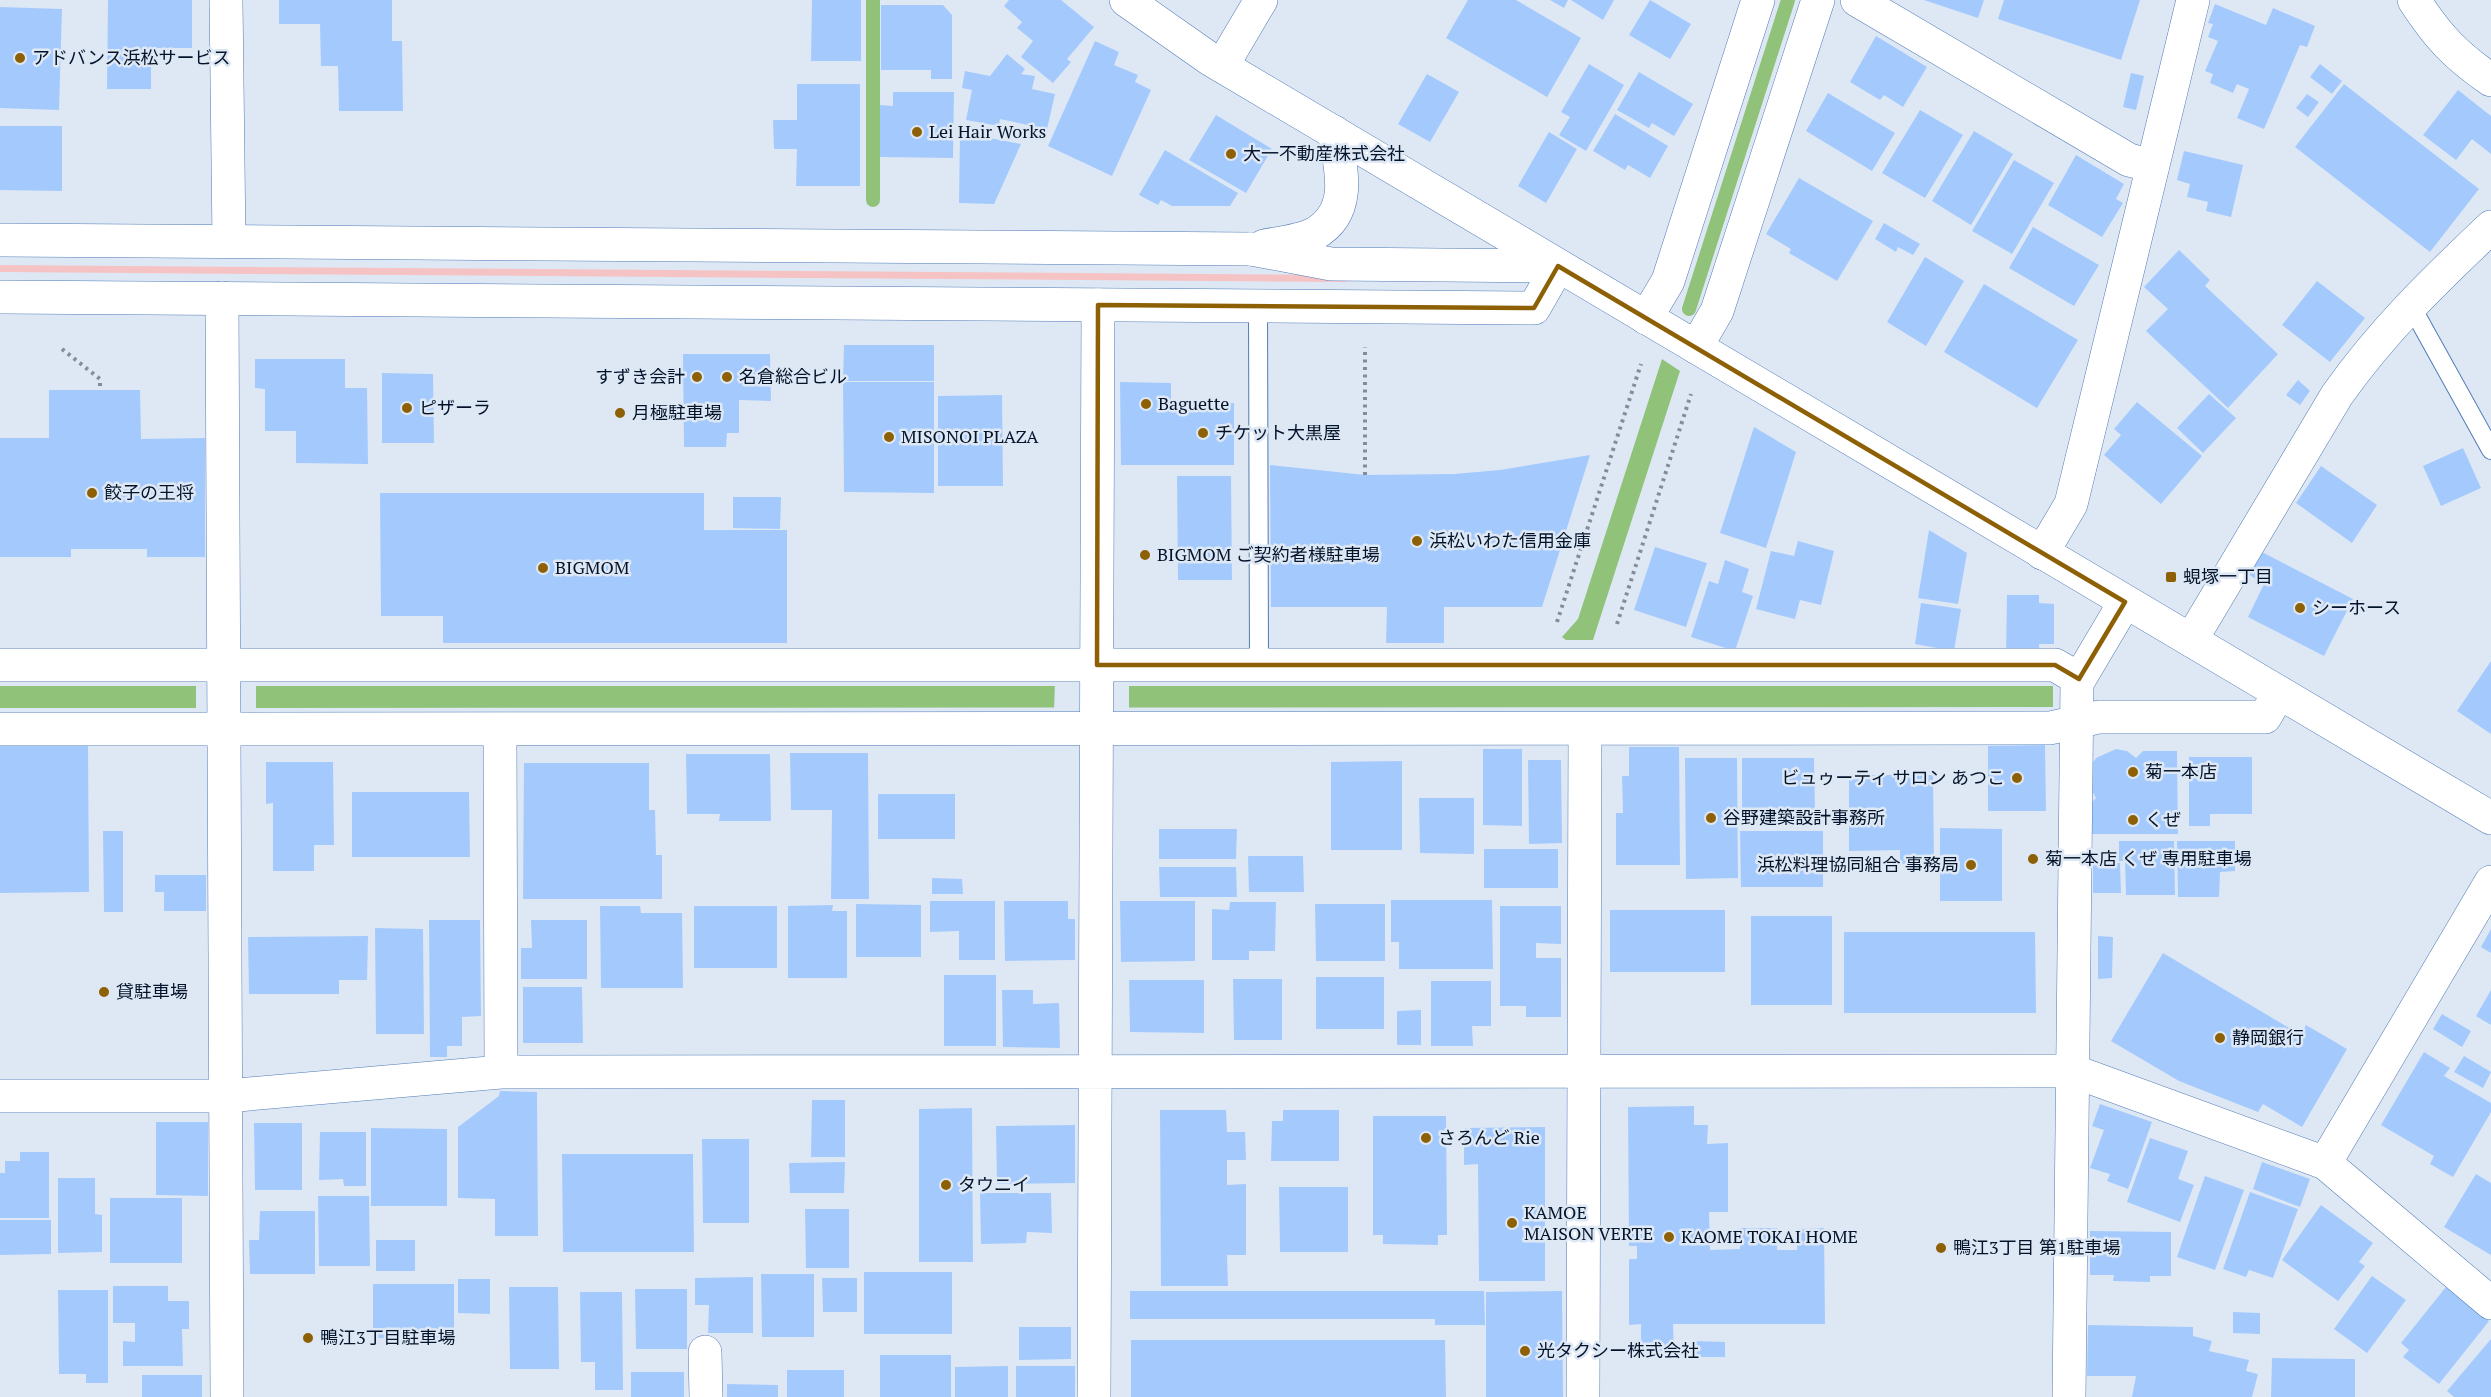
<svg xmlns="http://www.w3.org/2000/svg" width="2491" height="1397" viewBox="0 0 2491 1397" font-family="'PT Serif','Noto Sans JP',serif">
  <rect width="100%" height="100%" fill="#dee8f5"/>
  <path fill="#f6c3c5" d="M0,265L1346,275L1350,278L1346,282L0,272Z"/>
  <path fill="#90c279" d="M1662,359L1680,371L1593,640H1566L1562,637L1578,619Z
    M0,686H2053V707L0,708Z"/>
  <path fill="#dee8f5" d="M196,683H256V711H196Z
    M1055,683H1129V710H1054Z"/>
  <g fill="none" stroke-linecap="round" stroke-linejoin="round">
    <path stroke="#90c279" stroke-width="14" d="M873,200V0
      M1689,309L1788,0"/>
  </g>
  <path fill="#a4cafd" d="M108,0H192V48H151V89H107Z
    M279,0H392V41H402L403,111H339L338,66H321L320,24H279Z
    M812,0H861V61H811Z
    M1009,0H1061L1094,27L1067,59L1071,62L1053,83L1021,57L1033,41L1017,28L1022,22L1004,6Z
    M1468,0H1516L1581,38L1547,97L1446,38Z
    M1550,0H1568L1564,8Z
    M1571,0H1614L1603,20Z
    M1650,0L1691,24L1670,59L1629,35Z
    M1924,0H1984L1978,18Z
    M2004,0H2140L2121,60L1998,19Z
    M2215,4L2266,25L2273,8L2315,26L2307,47L2300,45L2264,129L2237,118L2249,89L2237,84L2233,93L2210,83L2213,74L2205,71L2218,41L2208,37L2213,24L2208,23Z
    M881,5H943L952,15V79H931V70H881Z
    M0,7L62,9L59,110L0,108Z
    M1876,36L1927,67L1903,107L1884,95L1880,100L1850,82Z
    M1095,41L1119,52L1114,65L1138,75L1135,82L1151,90L1112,176L1048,146Z
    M1007,54L1025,69L1021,74L1035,76L1032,89L1055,94L1047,129L1000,119L999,126L966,120L972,90L962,88L965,71L990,76Z
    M1589,64L1624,85L1586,151L1559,135L1570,117L1561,112Z
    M2320,64L2342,81L2332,94L2310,77Z
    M1639,72L1693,104L1674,136L1652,123L1649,128L1617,110Z
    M2131,73L2144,76L2136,110L2123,107Z
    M1427,74L1459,92L1430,142L1398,124Z
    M797,84H860V186H796L797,149H774L773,120H797Z
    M2344,84L2479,189L2430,252L2295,147Z
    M2458,90L2491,116V154L2472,139L2456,160L2423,135Z
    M893,92H954L953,158L880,157V105L893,106Z
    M1828,93L1895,133L1872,171L1806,131Z
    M2307,94L2319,102L2308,117L2296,108Z
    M1920,110L1963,135L1925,198L1882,173Z
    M1615,114L1668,146L1650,178L1628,165L1625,170L1593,151Z
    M1216,115L1272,149L1246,193L1189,160Z
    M0,126H62V191L0,190Z
    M1974,131L2013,154L1971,225L1932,201Z
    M960,132L1021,144L994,204L959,203Z
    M1549,132L1577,149L1546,203L1518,186Z
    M1165,150L1238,193L1230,206H1172L1161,200L1158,205L1139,195Z
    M2184,151L2243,165L2231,217L2206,211L2208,202L2187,197L2190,184L2177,180Z
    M2076,155L2124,184L2116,199L2123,203L2102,237L2048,205Z
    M2014,160L2054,183L2012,254L1972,231Z
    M1799,178L1873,221L1837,281L1789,253L1791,249L1766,234Z
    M1884,223L1920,244L1913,255L1898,247L1896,252L1875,239Z
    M2033,227L2099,265L2074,306L2009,268Z
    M2179,250L2210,280L2205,286L2278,354L2228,408L2146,331L2168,309L2144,287Z
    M1925,257L1964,281L1926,346L1887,322Z
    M2317,281L2365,318L2330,362L2282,325Z
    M1984,284L2078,340L2037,408L1944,352Z
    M844,345H934V381H843Z
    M683,354H770L771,401L739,400V433H727L726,447H684Z
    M255,359H345V388H367L368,464L296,463V431H265V389L255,388Z
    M382,373L433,374L434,443H382Z
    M2298,380L2310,391L2300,405L2286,395Z
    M843,382H934V493L844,492Z
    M1120,382L1171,383V402L1234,403V465H1121Z
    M49,390H140L141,439L205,438V557H147V549H71V557H0V438H49Z
    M2209,394L2236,418L2203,453L2177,428Z
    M1002,395L1003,486H938V396Z
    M2137,402L2202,456L2161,504L2104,455L2121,435L2114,429Z
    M1754,427L1796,452L1766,548L1720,533Z
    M2463,448L2481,488L2441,506L2423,466Z
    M1590,455L1542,607H1444V643H1386L1387,607H1271L1270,465L1365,475L1454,474L1500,470Z
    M2321,466L2377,505L2352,543L2296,503Z
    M1177,476H1231L1232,580H1178Z
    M380,493H704V530H787V643H443V616H381Z
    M733,497H781L780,529L733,528Z
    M1929,530L1967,553L1958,604L1918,598Z
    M1798,541L1834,551L1821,605L1800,600L1795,619L1756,609L1771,551L1794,556Z
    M1655,547L1707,563L1686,627L1634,610Z
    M2260,551L2353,599L2324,656L2248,617L2264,584L2248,574Z
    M1725,560L1749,569L1742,592L1753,596L1735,651L1691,637L1709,581L1718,584Z
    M2007,595H2039V603L2054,604V644H2039L2040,655H2006Z
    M1921,603L1961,609L1954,651L1915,644Z
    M2491,661V734L2457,711Z
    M0,745H88L89,892L0,893Z
    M2045,745L2046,811H1988V746Z
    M1629,747H1679L1680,865H1616V813H1623L1622,776H1629Z
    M1483,749H1522V826L1483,825Z
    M2116,749L2127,751L2136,758L2143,751H2177L2178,834H2089L2088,806L2096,798L2090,788V767L2096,758Z
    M790,753H868L869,899H831L832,810H791Z
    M686,754H770L771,821H719L720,814H687Z
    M2189,757H2252V814H2210V826H2189Z
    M1685,758H1737L1738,878L1686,879Z
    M1742,758H1814L1815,812L1742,811Z
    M1528,760H1561L1562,843L1529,844Z
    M1402,761V850H1331V762Z
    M266,762H333L334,845H314V871H273V803L266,804Z
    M524,763H649V810H655L656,855H662V899H523Z
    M1849,775H1933L1934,863L1900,864V850L1849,851Z
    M352,792H469L470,857H352Z
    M878,794H955V839H878Z
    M1419,798H1474V854L1420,853Z
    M1940,828L2002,829V901H1940Z
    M1159,829H1237L1236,859H1159Z
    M103,831H123V912H104Z
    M1740,831H1823V887H1741Z
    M2119,841H2174L2175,895H2126L2125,861H2119Z
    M2177,841H2235V871L2220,872L2219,897H2178Z
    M1484,849H1558V888H1484Z
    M1248,856H1303L1304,892H1249Z
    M2120,863L2121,893H2093V864Z
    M1159,867H1236L1237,897H1160Z
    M155,875H206V911H164V892H155Z
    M932,878L962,879L963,894H932Z
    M1391,900H1492L1493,969H1399V942H1391Z
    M930,901H995V960H959V931L930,932Z
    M1004,901H1068V919H1075V960L1005,961Z
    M1120,901H1195V961L1121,962Z
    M1230,902H1276L1275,951H1249V960H1212V909L1229,910Z
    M856,904L921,905V957H856Z
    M1315,904H1385V961H1316Z
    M833,905L832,911H847V978H788V906Z
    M600,906H640L641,913H682L683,988H601Z
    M694,906H777V968H694Z
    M1500,906H1561V944L1536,943V958H1561V1017H1526V1006H1500Z
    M1610,910H1725V972H1610Z
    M1751,916H1832V1005H1751Z
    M429,920H480L481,1016L462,1017V1046H447V1057H430Z
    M531,920H587V979H521V948H532Z
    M375,928L423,929L424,1034H376Z
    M2491,929V953L2481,947Z
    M1844,932H2035L2036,1013H1844Z
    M368,936L367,980H339V994H249L248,937Z
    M2098,936L2113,937L2112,978L2098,979Z
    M2163,953L2301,1035L2306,1025L2347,1049L2302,1127L2263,1104L2258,1112L2179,1081L2111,1041Z
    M944,975H996V1046H944Z
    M1316,977H1384V1029H1316Z
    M1233,979H1282V1040H1234Z
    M1129,980H1204V1033L1130,1032Z
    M1431,981H1491V1026H1472L1473,1046H1431Z
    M523,987H582L583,1043H523Z
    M1002,990H1033V1004L1059,1003L1060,1048L1003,1047Z
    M2491,990V1025L2476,1016Z
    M1421,1010V1045H1397V1011Z
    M2442,1014L2471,1031L2462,1047L2433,1029Z
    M2424,1052L2450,1068L2444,1076L2491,1103V1112L2453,1177L2430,1164L2434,1156L2381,1125Z
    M2464,1056L2491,1072L2483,1088L2454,1072Z
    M500,1091L537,1092L538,1236H495V1199L458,1198V1127L499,1096Z
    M812,1100H845V1157H811Z
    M2100,1104L2152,1122L2128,1189L2107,1181L2110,1174L2090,1168L2104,1130L2092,1126Z
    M1694,1106V1125H1708L1707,1144L1728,1143V1212H1709L1710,1250L1740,1249V1228H1778L1777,1250H1797L1798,1229L1824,1228L1825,1324H1673L1674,1351H1641V1324L1629,1325V1259H1637V1246H1629L1628,1107Z
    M972,1108L973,1262H919V1109Z
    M1160,1110H1226L1227,1132H1245L1246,1160H1227V1185L1246,1184V1255H1227L1228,1286H1161Z
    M1283,1110H1339V1161H1271L1272,1121H1283Z
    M1373,1116H1446L1447,1235H1438V1245L1383,1244V1235H1373Z
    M156,1122H208V1196L156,1195Z
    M254,1123H302V1190H255Z
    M1075,1125V1183L997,1184L996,1126Z
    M1545,1127V1281H1479L1478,1164L1464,1165V1128Z
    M371,1128L447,1129V1206H371Z
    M320,1132H366V1186H344L343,1179L319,1180Z
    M2150,1138L2188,1151L2178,1179L2194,1185L2180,1222L2127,1202Z
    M702,1139H749V1223H703Z
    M20,1152H49V1218H0V1173H5V1161H20Z
    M562,1154H693L694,1252H563Z
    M845,1162L844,1193H790L789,1163Z
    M2262,1162L2310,1179L2300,1207L2253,1189Z
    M2476,1174L2491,1183V1255L2444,1227Z
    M2205,1176L2244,1190L2215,1270L2177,1257Z
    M58,1178H95V1214L102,1215V1252L58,1253Z
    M1279,1187H1348V1252H1280Z
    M2250,1192L2298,1209L2273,1278L2249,1270L2246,1277L2223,1269Z
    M980,1193H1051L1052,1233L1027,1232L1026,1243L981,1244Z
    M318,1196H369L370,1266H319Z
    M110,1198H182V1263H110Z
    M2321,1205L2373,1243L2359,1262L2365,1266L2338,1301L2282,1260Z
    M805,1209H849V1268H806Z
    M260,1211H315V1274H250L249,1240H259Z
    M0,1220H51V1254L0,1255Z
    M2090,1231L2171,1232V1276H2150V1282L2113,1281L2114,1275H2090Z
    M376,1240H415V1271H376Z
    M864,1272H952V1334H864Z
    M761,1274H814V1337H762Z
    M2372,1276L2406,1300L2367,1353L2334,1329Z
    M753,1277V1333H708L709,1305H695V1278Z
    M822,1278H857V1312H823Z
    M458,1279H490V1314L458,1313Z
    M373,1284H454V1339L373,1338Z
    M113,1286H168V1301H189V1329H182L183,1366H123V1341L135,1342V1323H113Z
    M509,1287H558L559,1369H510Z
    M2446,1287L2489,1321L2439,1384L2403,1357L2409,1350L2401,1343Z
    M635,1289H687V1349H636Z
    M58,1290H108V1383H86V1374H59Z
    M1130,1291H1484L1485,1325H1435V1319H1130Z
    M1562,1291L1563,1397H1486V1292Z
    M580,1292H622L623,1390H595V1362H581Z
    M2233,1312L2260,1313V1334L2233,1333Z
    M2088,1325L2193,1327V1336L2212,1341L2209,1351L2249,1360L2246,1371L2258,1374L2252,1397H2132L2136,1376H2087Z
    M1019,1327H1071V1359L1019,1360Z
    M2491,1339V1397H2454L2447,1391Z
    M1131,1340H1445L1446,1397H1131Z
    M1694,1341L1725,1342V1357H1694Z
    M880,1355H951V1397H880Z
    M2272,1358L2355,1359V1397H2271Z
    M1008,1366V1397H955V1367Z
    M1016,1366H1075V1397H1016Z
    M787,1370H844V1397H787Z
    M631,1372H684V1397H631Z
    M142,1375H202V1397H142Z
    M727,1384L778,1385V1397H727Z"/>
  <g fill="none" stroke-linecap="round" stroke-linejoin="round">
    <g stroke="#507bb6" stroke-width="20">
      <path id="lane" d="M2410,304L2491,450
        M1258,306L1259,665"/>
    </g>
    <g stroke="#507bb6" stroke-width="34">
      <path id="street" d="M226,0L229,241
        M1857,0L2129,160L2153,166
        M2414,0C2438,37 2455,55 2491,80
        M1222,66L1261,0
        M1264,246C1280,243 1300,241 1314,234C1354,212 1341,167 1334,132
        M1251,249L1331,264L1558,266
        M222,298L227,1397
        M1646,318L1668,281L1758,0
        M1696,347L1717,311L1818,0
        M2042,553L2071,504L2193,0
        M2191,640L2337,395C2383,330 2434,281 2491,227
        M0,665H2055L2079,679
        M0,729L2050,728L2099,717H2265L2279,693
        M500,729L501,1072
        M0,1096H226L501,1072L2073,1071L2325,1163L2491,1303
        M2325,1163L2491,882
        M705,1352L706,1397
        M1094,1397L1098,305
        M1583,1397L1585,729
        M2069,1397L2077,683L2125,602"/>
    </g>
    <g stroke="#507bb6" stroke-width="34">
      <path id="secondary" d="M1126,0L1210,59L2491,818
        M0,240L1251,249
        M0,297L1534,308L1558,266"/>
    </g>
    <path stroke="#818d9e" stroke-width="4" stroke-dasharray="3 4.5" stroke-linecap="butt" d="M62,349L100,379V390
      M1365,475V347
      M1557,622L1641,364
      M1617,624L1691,394"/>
    <use href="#lane" stroke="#fff" stroke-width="18"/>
    <use href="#street" stroke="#fff" stroke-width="33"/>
    <use href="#secondary" stroke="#fff" stroke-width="33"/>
  </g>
  <path fill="none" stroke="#8d6005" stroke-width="4.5" stroke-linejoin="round" d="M1558,266L2125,602L2079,679L2055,665H1097L1098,305L1534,308Z"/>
  <g fill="#8d6005" stroke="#dee8f5" stroke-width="2">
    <circle cx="20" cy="58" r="6"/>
    <circle cx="917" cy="132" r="6"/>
    <circle cx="1231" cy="154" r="6"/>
    <circle cx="697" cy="377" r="6"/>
    <circle cx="727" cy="377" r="6"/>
    <circle cx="1146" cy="404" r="6"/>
    <circle cx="407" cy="408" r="6"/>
    <circle cx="620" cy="413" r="6"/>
    <circle cx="1203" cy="433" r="6"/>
    <circle cx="889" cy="437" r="6"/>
    <circle cx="92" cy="493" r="6"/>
    <circle cx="1417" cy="541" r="6"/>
    <circle cx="1145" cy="555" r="6"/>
    <circle cx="543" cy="568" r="6"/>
    <rect x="2165" y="571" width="12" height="12" rx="3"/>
    <circle cx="2300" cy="608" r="6"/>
    <circle cx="2133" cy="772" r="6"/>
    <circle cx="2017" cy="778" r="6"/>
    <circle cx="1711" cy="818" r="6"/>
    <circle cx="2133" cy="820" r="6"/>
    <circle cx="2033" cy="859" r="6"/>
    <circle cx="1971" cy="865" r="6"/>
    <circle cx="104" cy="992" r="6"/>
    <circle cx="2220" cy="1038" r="6"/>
    <circle cx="1426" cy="1138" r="6"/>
    <circle cx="946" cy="1185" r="6"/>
    <circle cx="1512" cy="1223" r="6"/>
    <circle cx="1669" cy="1237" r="6"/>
    <circle cx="1941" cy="1248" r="6"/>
    <circle cx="308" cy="1338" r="6"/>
    <circle cx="1525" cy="1351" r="6"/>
  </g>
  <g text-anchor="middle" stroke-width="5" stroke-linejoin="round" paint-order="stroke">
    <g font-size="18" fill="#03132a" stroke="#dee8f5" text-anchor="start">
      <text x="32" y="64">アドバンス浜松サービス</text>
      <text x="929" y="138">Lei Hair Works</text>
      <text x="1243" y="160">大一不動産株式会社</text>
      <text x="685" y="383" text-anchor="end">すずき会計</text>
      <text x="739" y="383">名倉総合ビル</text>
      <text x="1158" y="410">Baguette</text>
      <text x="419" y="414">ピザーラ</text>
      <text x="632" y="419">月極駐車場</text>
      <text x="1215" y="439">チケット大黒屋</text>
      <text x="901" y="443">MISONOI PLAZA</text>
      <text x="104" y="499">餃子の王将</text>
      <text x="1429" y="547">浜松いわた信用金庫</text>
      <text x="1157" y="561">BIGMOM ご契約者様駐車場</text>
      <text x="555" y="574">BIGMOM</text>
      <text x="2183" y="583">蜆塚一丁目</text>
      <text x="2312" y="614">シーホース</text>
      <text x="2145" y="778">菊一本店</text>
      <text x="2005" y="784" text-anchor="end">ビュゥーティ サロン あつこ</text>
      <text x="1723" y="824">谷野建築設計事務所</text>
      <text x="2145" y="826">くぜ</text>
      <text x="2045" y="865">菊一本店 くぜ 専用駐車場</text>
      <text x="1959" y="871" text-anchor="end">浜松料理協同組合 事務局</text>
      <text x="116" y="998">貸駐車場</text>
      <text x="2232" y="1044">静岡銀行</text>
      <text x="1438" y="1144">さろんど Rie</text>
      <text x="958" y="1191">タウニイ</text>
      <text x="1524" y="1219">KAMOE<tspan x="1524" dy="21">MAISON VERTE</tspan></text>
      <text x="1681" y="1243">KAOME TOKAI HOME</text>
      <text x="1953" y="1254">鴨江3丁目 第1駐車場</text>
      <text x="320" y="1344">鴨江3丁目駐車場</text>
      <text x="1537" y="1357">光タクシー株式会社</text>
    </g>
  </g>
</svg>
